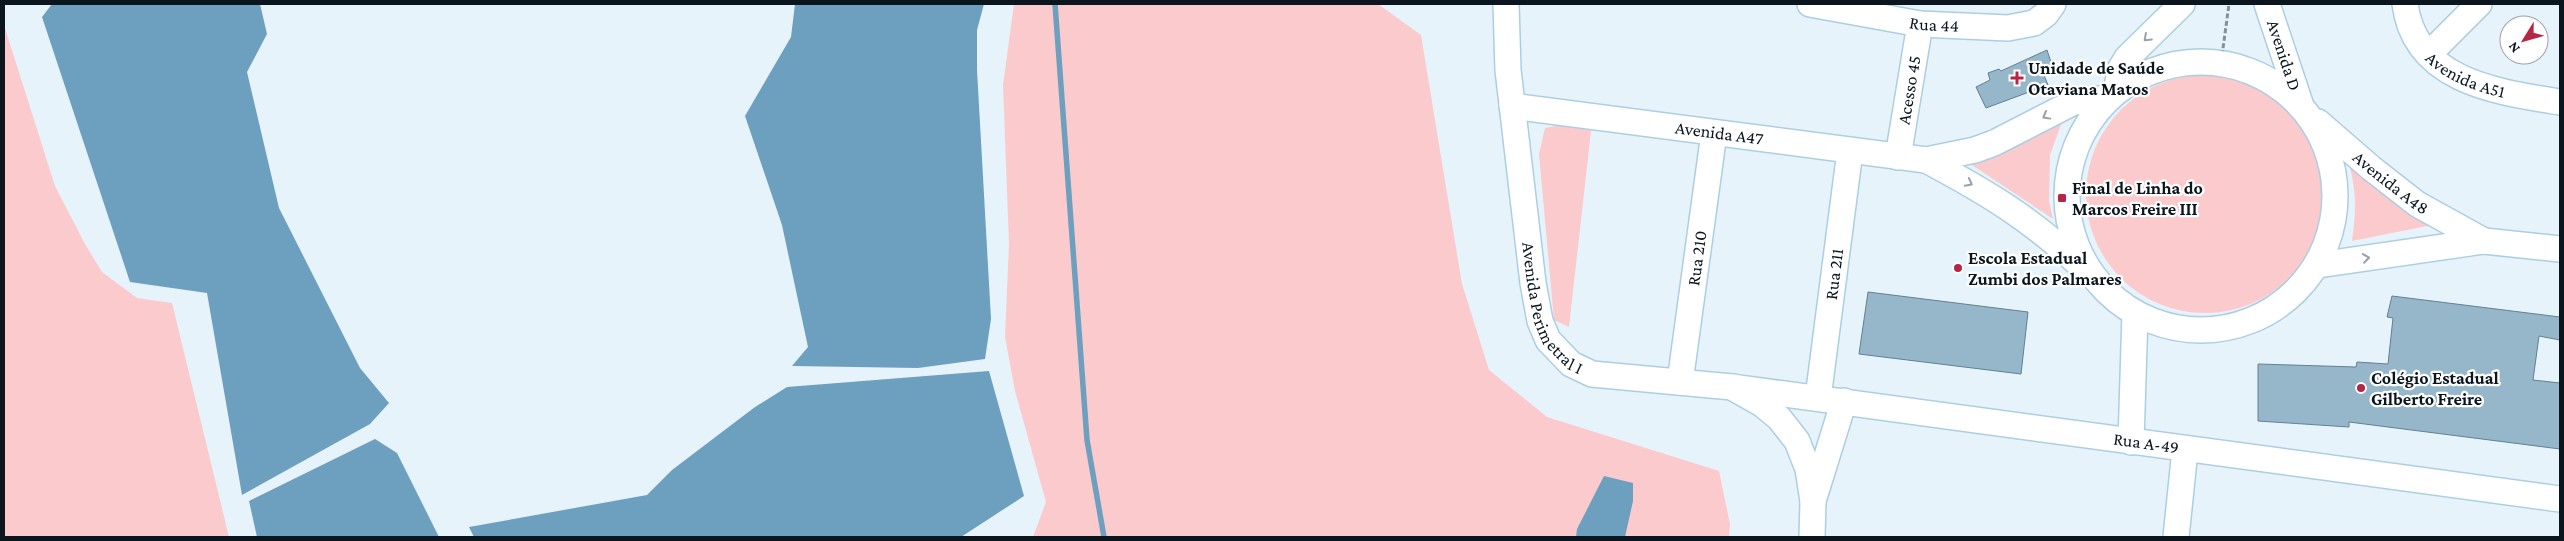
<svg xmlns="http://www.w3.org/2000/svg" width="2564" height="541" viewBox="0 0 2564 541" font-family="'Crimson Pro',serif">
  <rect width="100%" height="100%" fill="#e6f3fb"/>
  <path fill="#fbcacd" d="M1014,4H1378L1421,35L1462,284L1489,370L1547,417L1719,471L1730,524L1729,537H1033L1046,502L1015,391L1005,337L1009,244L1003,85Z
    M4,25L55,186L85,244L102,272L137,298L172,303L229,537H4Z
    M2086 194a119 119 0 1 1 238 0a119 119 0 1 1-238 0Z
    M2062,122L2050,155L2049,201L2053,219L1969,163Z
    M1567,124L1591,131L1569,327L1554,320L1539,154L1545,128Z
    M2349,164L2437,224L2352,241C2356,212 2357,193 2349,164Z"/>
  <path fill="#6d9fbf" d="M52,4H260L267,34L247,72L279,208L360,368L389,403L370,424L242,495L207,293L130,282L42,17Z
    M795,4H984L977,30V70L991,319L985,359L918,368L792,366L808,347L782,225L745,116L791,37Z
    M989,371L1024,496L961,537H474L469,527L647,495L672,470L755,407L787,387Z
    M375,439L397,453L439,537H257L249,501Z
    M1604,476L1633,483V501L1625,537H1576L1577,529Z"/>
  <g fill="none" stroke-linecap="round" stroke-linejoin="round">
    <path stroke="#6d9fbf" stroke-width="5.5" d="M1055,4L1087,440L1104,537"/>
  </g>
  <path fill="#96b6ca" stroke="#628093" d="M2047,50L2054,71L2044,75L2048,85L1986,108L1976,87L1990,80L1988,73L1999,69L2001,71Z
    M1868,292L2028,312L2021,374L1859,354Z
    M2392,296L2560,317V340L2539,336L2533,380L2560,383V449L2349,422V427L2258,421V364L2356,367L2357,362L2388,364L2393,318L2387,317Z"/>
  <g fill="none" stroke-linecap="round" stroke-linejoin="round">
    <g stroke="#adcee2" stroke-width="28">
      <g id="minor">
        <path id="s1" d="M1506,4L1508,70L1533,283L1540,321L1548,340L1571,364L1592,374L1732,387L1762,404L1779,418L1797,441L1808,469L1813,501"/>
        <path id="s2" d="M1810,4L1920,24L2008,28L2034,23L2046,14L2053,4"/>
        <path id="s3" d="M2267,4L2300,103"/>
        <path id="s4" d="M2405,4C2415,82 2498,92 2560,102"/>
        <path d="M2429,54L2479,4"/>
        <circle cx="2201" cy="196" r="134"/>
        <path d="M2116,91L2121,68L2127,58L2182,4"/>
        <path id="s5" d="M1512,106L1926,160L1975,150L1994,143L2074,102L2109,98"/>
        <path id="s6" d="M2318,122L2371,168L2417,204L2484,241"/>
        <path id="s7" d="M1898,157L1920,24"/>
        <path d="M1926,160C1988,193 2031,219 2082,267"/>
        <path d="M2318,265L2484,241L2560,249"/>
        <path id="s8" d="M1680,382L1714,133"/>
        <path id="s9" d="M1732,387L2560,499"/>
        <path id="s10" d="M1818,398L1850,151"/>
        <path d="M2131,442L2135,313"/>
        <path d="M1812,537L1813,501L1844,401"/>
        <path d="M2176,537L2185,450"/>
      </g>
    </g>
    <path stroke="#859199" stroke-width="3" stroke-dasharray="5 2.5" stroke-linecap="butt" d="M2221,63L2229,4"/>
    <use href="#minor" stroke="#fff" stroke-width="25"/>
  </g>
  <defs><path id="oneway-chevron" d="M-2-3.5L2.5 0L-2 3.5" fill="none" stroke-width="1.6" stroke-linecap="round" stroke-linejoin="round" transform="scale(1.25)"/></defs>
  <g stroke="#9da1a5">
    <use href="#oneway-chevron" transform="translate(2147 38) rotate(137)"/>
    <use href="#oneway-chevron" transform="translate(2046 116) rotate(151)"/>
    <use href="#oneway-chevron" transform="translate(1969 183) rotate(28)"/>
    <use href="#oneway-chevron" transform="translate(2366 258) rotate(-8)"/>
  </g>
  <g fill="#b72545" stroke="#fff" stroke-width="2">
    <path d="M2014.5 70.5h5v5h5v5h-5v5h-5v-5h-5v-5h5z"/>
    <rect x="2057" y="193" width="10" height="10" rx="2.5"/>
    <circle cx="1958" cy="268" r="5"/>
    <circle cx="2361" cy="388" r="5"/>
  </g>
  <g text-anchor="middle" stroke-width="4.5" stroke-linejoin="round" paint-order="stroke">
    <g font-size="18" fill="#0a151d" stroke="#fff">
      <text dy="6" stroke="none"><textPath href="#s2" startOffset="126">Rua 44</textPath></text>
      <text dy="6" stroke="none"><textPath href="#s3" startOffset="54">Avenida D</textPath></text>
      <text dy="6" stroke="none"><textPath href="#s4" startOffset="100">Avenida A51</textPath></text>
      <text dy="6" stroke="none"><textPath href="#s7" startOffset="68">Acesso 45</textPath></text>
      <text dy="6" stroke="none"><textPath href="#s5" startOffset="209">Avenida A47</textPath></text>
      <text dy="6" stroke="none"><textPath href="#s6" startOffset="95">Avenida A48</textPath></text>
      <text dy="6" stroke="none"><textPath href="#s8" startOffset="125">Rua 210</textPath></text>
      <text dy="6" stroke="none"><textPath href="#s10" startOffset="125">Rua 211</textPath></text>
      <text dy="6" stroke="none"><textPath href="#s1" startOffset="312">Avenida Perimetral I</textPath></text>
      <text dy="6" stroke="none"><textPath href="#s9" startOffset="418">Rua A-49</textPath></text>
    </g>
    <g font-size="18" font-weight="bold" fill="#0a151d" stroke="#fff" text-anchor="start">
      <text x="2028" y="74">Unidade de Saúde<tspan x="2028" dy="21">Otaviana Matos</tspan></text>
      <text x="2072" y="194">Final de Linha do<tspan x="2072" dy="21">Marcos Freire III</tspan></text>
      <text x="1968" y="264">Escola Estadual<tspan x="1968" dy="21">Zumbi dos Palmares</tspan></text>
      <text x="2371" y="384">Colégio Estadual<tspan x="2371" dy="21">Gilberto Freire</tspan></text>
    </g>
  </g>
  <rect width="2564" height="541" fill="none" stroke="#0a151d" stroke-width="10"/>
  <g transform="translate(2524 40) rotate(233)"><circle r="24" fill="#ffffff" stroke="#9da1a5"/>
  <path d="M0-4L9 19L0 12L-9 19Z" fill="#b72545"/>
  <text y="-8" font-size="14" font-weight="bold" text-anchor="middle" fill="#0a151d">N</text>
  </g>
</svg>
